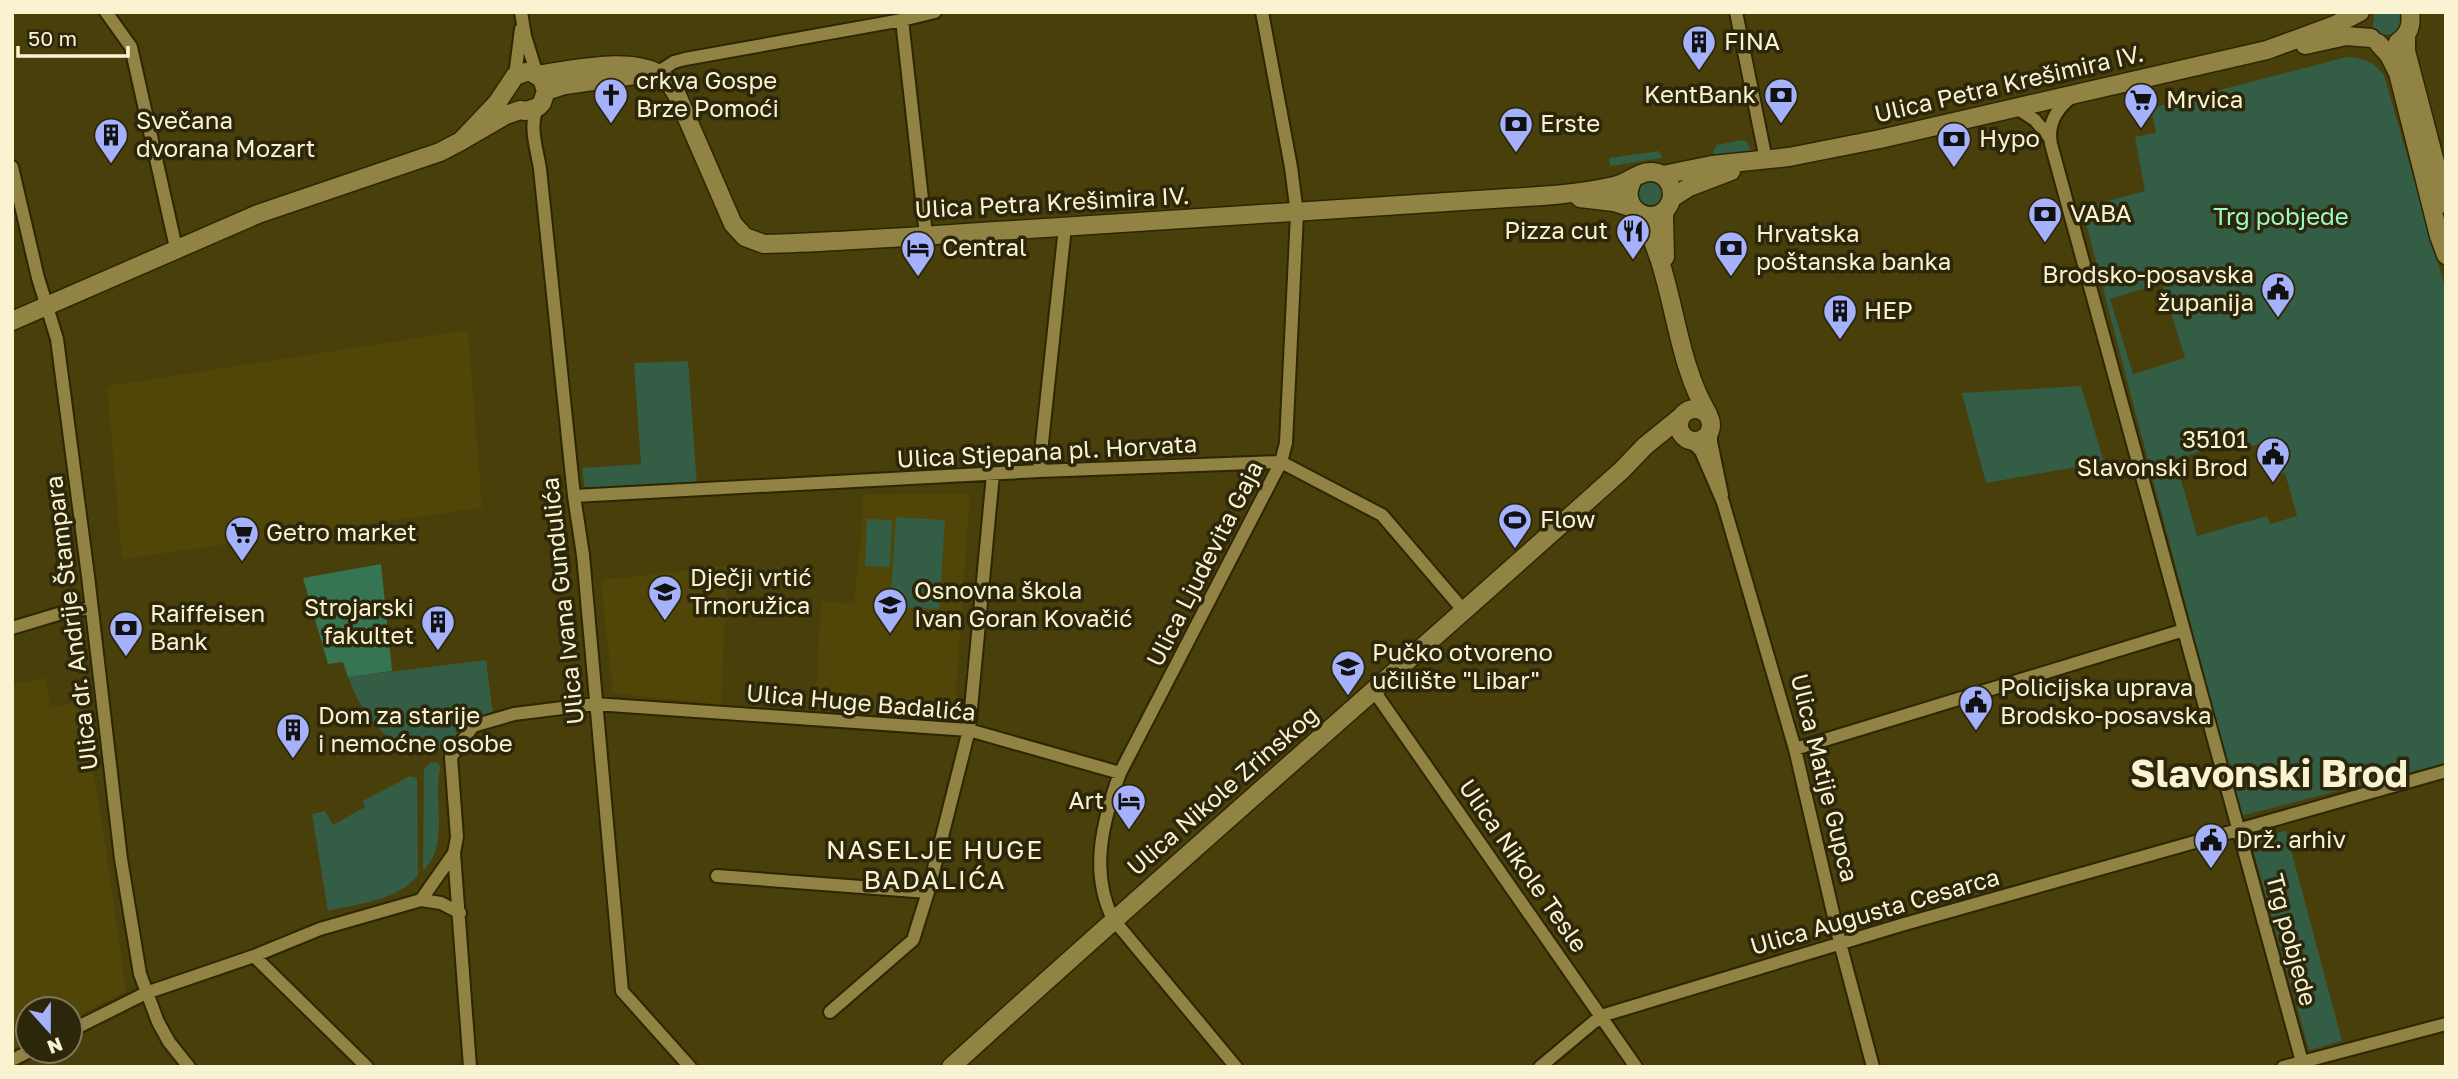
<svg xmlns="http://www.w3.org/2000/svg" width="2458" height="1079" viewBox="0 0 2458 1079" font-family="'Golos Text',sans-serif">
  <rect width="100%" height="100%" fill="#493f0b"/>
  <path fill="#514507" d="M468,330L482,508L122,559L107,386Z
    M970,493L954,717L815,711L821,601L854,604L863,517V495Z
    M727,566L721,705L613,693L601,580Z
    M46,678L50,707L81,702L103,829L126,991L70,1020V1009H28V1042L12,1050V684Z"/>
  <path fill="#335e45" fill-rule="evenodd" d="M2374,12H2400C2404,22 2401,28 2394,35L2380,34L2373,27Z
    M2347,57C2364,58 2373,61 2384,75L2446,291V763L2241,816L2082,208L2145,191L2135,137L2156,133L2151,108ZM2162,283L2185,358L2133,374L2110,299ZM2266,442L2276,475L2285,473L2297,516L2270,524L2267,516L2197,536L2175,459L2230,443L2233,451Z
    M1742,140L1747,142L1752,152L1714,157L1713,151L1717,145Z
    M1659,151L1662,158L1611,166L1609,161L1610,158Z
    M1638 194a12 12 0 1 1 24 0a12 12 0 1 1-24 0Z
    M688,361L697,485L585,490L582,468L641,464L634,363Z
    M2081,386L2104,462L1986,483L1962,393Z
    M896,517L945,520L939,609L890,607Z
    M867,519L892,520L890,567L865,566Z
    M486,660L493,715C481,720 468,723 458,732C453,737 450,744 443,747C399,768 360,712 348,677Z
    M431,762L438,763L440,767C440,772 438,778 438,783C437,808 446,852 423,870L424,769Z
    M410,776L417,778L418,875C398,901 359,903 328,911L312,814L325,811L333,825L365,807L363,801Z
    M2286,831L2342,1041L2309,1050L2250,839Z"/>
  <path fill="#367553" d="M381,564L392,671L348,677L343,662L328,664L303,578Z"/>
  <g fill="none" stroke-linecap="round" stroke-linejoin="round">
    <g stroke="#2d2603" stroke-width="16">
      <path id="street" d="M106,12L131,47L176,248
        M521,12L525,36L537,75
        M1736,12L1766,160
        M902,20L926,235
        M657,73L674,62L685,59L902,20L935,12
        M515,76L521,29
        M2073,96C2057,108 2047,124 2051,144L2302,1062
        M538,107C528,125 537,149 540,169L574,496L583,555L622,991L690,1067
        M2015,107L2035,120L2050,138
        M12,167L38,278L57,339L88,576L121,859L140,974L158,1022L169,1042L189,1067
        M1711,430V442L1722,495
        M1690,440L1701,451L1723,502L1795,749L1840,943L1873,1067
        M1039,471L1065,227
        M574,496L1039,471L1281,462L1382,515L1464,611
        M12,628L65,612L91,608
        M1374,691L1636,1067
        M1795,749L2184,630
        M454,853L470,1067
        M717,876L928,892
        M421,900L441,903L460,913
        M254,956L367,1067
        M830,1012L913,940L928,892L969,730L993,474
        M70,1031L146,993L254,956L320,929L421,900L454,853L457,837L451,757L473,726L514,714L595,704L969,730L1120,773
        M12,1060L30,1051
        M1236,1067L1113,919C1089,872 1103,820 1120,773L1281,462L1286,443L1297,214L1291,167L1262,12
        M1540,1067L1601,1016L1901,925L2446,771
        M2283,1067L2446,1024"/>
    </g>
    <g stroke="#2d2603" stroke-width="21">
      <path id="secondary" d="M2406,35V51L2446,204
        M2398,42C2409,35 2412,25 2410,12
        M2378,43L2389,55L2398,73L2439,236L2446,255
        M2305,45L2346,36L2371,38
        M537,75C569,70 636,55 663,77C669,81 673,88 677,95L733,224L745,237L764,244C841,242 919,236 996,231C1167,221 1338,209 1508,198C1544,196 1579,194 1614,186C1628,183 1639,171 1652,172C1667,173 1676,189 1670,203C1657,230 1617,211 1632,181
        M546,91L565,85L635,75
        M1663,175L1712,165L1789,157L1880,139L2267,50L2335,25L2360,12
        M1580,198L1614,202L1633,208
        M1672,198L1689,187L1731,171
        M1639,213C1649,226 1653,242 1659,258C1676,309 1680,367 1708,414
        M1665,257L1664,217L1665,210
        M12,321L258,214L440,152L461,141L506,115L520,110L526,111L538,107L542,103L546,91L542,79L531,72H526L515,76L497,103L461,141
        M1679 425a16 16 0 1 1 32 0a16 16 0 1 1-32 0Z
        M951,1067C1173,865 1399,670 1622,470L1645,446L1682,416"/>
    </g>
    <use href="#street" stroke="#918343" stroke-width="12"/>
    <use href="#secondary" stroke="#918343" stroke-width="18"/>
  </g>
  <defs>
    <g id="building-pin" transform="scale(1.75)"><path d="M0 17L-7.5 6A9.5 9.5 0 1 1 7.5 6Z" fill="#a6b1fc" stroke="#2c260b"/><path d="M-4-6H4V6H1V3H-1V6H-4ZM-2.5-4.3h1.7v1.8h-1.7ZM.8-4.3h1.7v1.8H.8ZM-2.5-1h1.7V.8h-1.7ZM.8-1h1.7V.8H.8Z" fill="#111"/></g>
    <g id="church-pin" transform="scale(1.75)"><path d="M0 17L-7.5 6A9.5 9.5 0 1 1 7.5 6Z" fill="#a6b1fc" stroke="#2c260b"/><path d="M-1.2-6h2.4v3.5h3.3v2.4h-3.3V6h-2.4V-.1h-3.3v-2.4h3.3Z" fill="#111"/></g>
    <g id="bank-pin" transform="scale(1.75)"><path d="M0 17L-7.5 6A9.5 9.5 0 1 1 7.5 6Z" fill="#a6b1fc" stroke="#2c260b"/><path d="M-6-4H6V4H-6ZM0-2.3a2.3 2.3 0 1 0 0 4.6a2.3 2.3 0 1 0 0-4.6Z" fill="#111"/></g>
    <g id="supermarket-pin" transform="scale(1.75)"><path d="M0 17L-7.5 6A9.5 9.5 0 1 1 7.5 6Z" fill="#a6b1fc" stroke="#2c260b"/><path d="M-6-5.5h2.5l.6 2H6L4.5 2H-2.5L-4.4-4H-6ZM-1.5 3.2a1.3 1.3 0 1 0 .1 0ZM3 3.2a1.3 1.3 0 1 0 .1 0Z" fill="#111"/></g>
    <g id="restaurant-pin" transform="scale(1.75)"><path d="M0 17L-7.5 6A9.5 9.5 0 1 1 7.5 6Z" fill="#a6b1fc" stroke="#2c260b"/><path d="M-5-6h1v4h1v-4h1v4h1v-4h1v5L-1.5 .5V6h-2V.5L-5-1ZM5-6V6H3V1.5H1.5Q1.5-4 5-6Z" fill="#111"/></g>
    <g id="hotel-pin" transform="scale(1.75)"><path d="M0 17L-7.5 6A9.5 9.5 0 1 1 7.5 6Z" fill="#a6b1fc" stroke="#2c260b"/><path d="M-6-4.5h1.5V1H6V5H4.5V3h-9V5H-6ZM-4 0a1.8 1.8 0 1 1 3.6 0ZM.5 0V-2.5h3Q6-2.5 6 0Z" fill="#111"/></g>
    <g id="civic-pin" transform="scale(1.75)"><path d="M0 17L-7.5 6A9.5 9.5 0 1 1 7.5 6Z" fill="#a6b1fc" stroke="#2c260b"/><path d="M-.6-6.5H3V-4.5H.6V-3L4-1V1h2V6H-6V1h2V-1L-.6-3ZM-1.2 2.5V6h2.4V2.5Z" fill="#111"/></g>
    <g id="stadium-pin" transform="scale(1.75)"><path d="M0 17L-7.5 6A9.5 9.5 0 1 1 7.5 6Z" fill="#a6b1fc" stroke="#2c260b"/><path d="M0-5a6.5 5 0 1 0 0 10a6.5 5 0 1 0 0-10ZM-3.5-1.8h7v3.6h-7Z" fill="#111"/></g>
    <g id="school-pin" transform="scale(1.75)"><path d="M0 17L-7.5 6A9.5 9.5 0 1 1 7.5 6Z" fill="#a6b1fc" stroke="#2c260b"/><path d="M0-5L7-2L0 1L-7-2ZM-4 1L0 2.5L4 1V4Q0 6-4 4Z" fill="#111"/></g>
    <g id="university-pin" transform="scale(1.75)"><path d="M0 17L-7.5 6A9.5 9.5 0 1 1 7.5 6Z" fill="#a6b1fc" stroke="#2c260b"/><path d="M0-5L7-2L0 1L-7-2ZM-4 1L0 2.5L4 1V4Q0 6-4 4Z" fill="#111"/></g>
  </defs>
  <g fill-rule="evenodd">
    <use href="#building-pin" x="1699" y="42"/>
    <use href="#church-pin" x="611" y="95"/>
    <use href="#bank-pin" x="1781" y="95"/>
    <use href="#supermarket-pin" x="2141" y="100"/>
    <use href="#bank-pin" x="1516" y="124"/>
    <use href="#building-pin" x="111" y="135"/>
    <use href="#bank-pin" x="1954" y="139"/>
    <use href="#bank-pin" x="2045" y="214"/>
    <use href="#restaurant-pin" x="1633" y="231"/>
    <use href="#hotel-pin" x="918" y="248"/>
    <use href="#bank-pin" x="1731" y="248"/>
    <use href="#civic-pin" x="2278" y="289"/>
    <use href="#building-pin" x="1840" y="311"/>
    <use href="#civic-pin" x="2273" y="454"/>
    <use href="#stadium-pin" x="1515" y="520"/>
    <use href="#supermarket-pin" x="242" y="533"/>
    <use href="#school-pin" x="665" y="592"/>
    <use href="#school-pin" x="890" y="605"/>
    <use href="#building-pin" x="438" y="622"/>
    <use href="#bank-pin" x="126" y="628"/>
    <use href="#university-pin" x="1348" y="667"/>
    <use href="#civic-pin" x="1976" y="702"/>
    <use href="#building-pin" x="293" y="730"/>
    <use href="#hotel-pin" x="1129" y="801"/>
    <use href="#civic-pin" x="2211" y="840"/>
  </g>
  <g text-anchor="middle" stroke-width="7" stroke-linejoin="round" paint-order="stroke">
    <g font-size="24" fill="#faf3d2" stroke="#2c260b" text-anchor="start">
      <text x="1724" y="50">FINA</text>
      <text x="636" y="89">crkva Gospe<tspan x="636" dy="28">Brze Pomoći</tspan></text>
      <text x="1756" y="103" text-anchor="end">KentBank</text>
      <text x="2166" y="108">Mrvica</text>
      <text x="136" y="129">Svečana<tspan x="136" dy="28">dvorana Mozart</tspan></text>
      <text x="1540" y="132">Erste</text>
      <text x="1979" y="147">Hypo</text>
      <text x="2070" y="222">VABA</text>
      <text x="1608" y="239" text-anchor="end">Pizza cut</text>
      <text x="1756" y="242">Hrvatska<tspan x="1756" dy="28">poštanska banka</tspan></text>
      <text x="942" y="256">Central</text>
      <text x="2254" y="283" text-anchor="end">Brodsko-posavska<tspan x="2254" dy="28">županija</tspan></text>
      <text x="1864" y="319">HEP</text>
      <text x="2248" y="448" text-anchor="end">35101<tspan x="2248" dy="28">Slavonski Brod</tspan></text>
      <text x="1540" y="528">Flow</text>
      <text x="266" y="541">Getro market</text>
      <text x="690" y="586">Dječji vrtić<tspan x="690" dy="28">Trnoružica</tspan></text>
      <text x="914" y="599">Osnovna škola<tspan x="914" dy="28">Ivan Goran Kovačić</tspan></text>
      <text x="414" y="616" text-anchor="end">Strojarski<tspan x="414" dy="28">fakultet</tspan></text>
      <text x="150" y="622">Raiffeisen<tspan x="150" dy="28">Bank</tspan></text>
      <text x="1372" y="661">Pučko otvoreno<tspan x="1372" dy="28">učilište "Libar"</tspan></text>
      <text x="2000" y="696">Policijska uprava<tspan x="2000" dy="28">Brodsko-posavska</tspan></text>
      <text x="318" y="724">Dom za starije<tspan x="318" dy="28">i nemoćne osobe</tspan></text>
      <text x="1104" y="809" text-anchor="end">Art</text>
      <text x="2236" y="848">Drž. arhiv</text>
    </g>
    <g font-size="24" fill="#faf3d2" stroke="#2c260b">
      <text transform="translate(2009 84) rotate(-13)" y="8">Ulica Petra Krešimira IV.</text>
      <text transform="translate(1052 203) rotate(-3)" y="8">Ulica Petra Krešimira IV.</text>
      <text transform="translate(1047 452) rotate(-3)" y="8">Ulica Stjepana pl. Horvata</text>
      <text transform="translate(1205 564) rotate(-63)" y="8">Ulica Ljudevita Gaja</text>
      <text transform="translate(563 601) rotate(-96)" y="8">Ulica Ivana Gundulića</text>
      <text transform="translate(72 623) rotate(-97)" y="8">Ulica dr. Andrije Štampara</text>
      <text transform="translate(861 703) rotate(5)" y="8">Ulica Huge Badalića</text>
      <text transform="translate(1824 778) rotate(76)" y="8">Ulica Matije Gupca</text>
      <text transform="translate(1223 791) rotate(-41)" y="8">Ulica Nikole Zrinskog</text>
      <text transform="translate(1523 866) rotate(55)" y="8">Ulica Nikole Tesle</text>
      <text transform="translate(1875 912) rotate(-16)" y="8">Ulica Augusta Cesarca</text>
      <text transform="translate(2291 940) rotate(75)" y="8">Trg pobjede</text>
    </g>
    <g font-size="24" fill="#9df9c3" stroke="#2c260b">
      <text x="2281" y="225">Trg pobjede</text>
    </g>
    <g font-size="26" letter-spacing="2" fill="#faf3d2" stroke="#2c260b">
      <text x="935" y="859">NASELJE HUGE<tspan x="935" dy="30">BADALIĆA</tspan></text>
    </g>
    <g font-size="38" font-weight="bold" fill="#faf3d2" stroke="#2c260b">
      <text x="2269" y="787">Slavonski Brod</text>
    </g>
  </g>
  <rect width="2458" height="1079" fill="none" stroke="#faf3d2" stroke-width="28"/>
  <g transform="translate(49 1030) rotate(159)"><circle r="33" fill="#2c260b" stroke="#7e785b" stroke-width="2"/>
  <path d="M0-5L12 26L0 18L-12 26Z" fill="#a6b1fc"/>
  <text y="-10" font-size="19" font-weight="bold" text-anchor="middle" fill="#faf3d2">N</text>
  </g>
  <path d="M18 46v10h110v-10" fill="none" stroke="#faf3d2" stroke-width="3.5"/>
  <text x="28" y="46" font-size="21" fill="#faf3d2" stroke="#2c260b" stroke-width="5" paint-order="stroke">50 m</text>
</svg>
